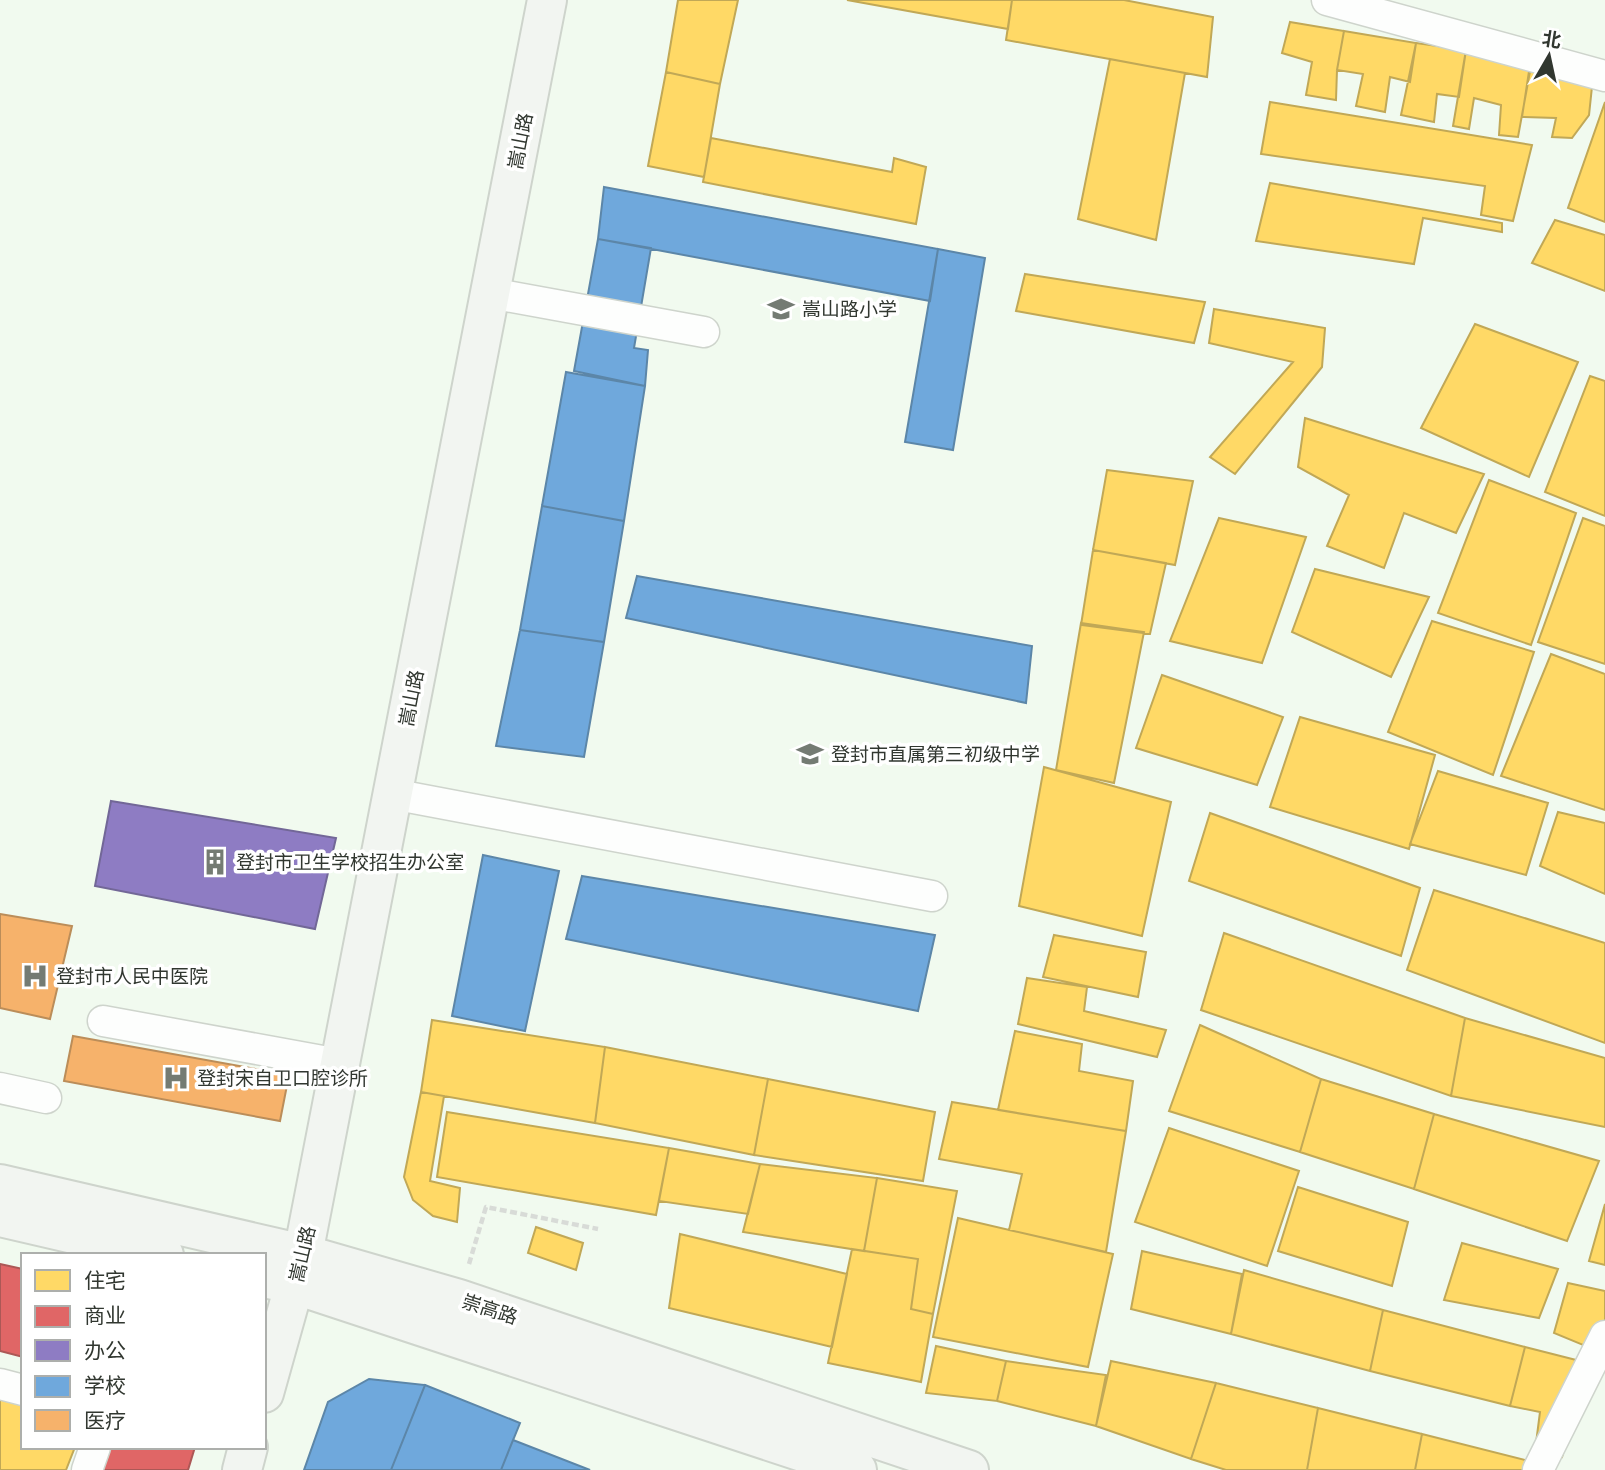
<svg xmlns="http://www.w3.org/2000/svg" width="1605" height="1470" viewBox="0 0 1605 1470" font-family="Quicksand,'Noto Sans SC',sans-serif">
  <rect width="100%" height="100%" fill="#f1faef"/>
  <path fill="#ffd966" stroke="#c1a856" stroke-width="2" d="M678,0H738L720,84L666,72Z
    M847,0H1012L1008,29Z
    M1012,0H1124L1213,17L1207,77L1006,40Z
    M1290,22L1344,31L1337,70L1336,100L1306,95L1312,62L1282,53Z
    M1344,31L1416,43L1410,82L1390,77L1385,112L1356,106L1363,74L1337,70Z
    M1416,43L1466,50L1459,97L1437,94L1434,122L1401,115Z
    M1466,50L1531,66L1518,137L1499,135L1501,105L1474,98L1469,129L1453,126Z
    M1110,59L1185,73L1156,240L1078,219Z
    M1530,65L1593,77L1589,115L1572,138L1552,137L1556,118L1522,117Z
    M666,72L720,84L704,177L648,166Z
    M1270,102L1532,145L1513,221L1481,215L1485,186L1261,154Z
    M1605,102V222L1568,208Z
    M711,138L892,172L894,158L926,167L916,224L703,182Z
    M1270,183L1502,223V232L1423,218L1414,264L1256,241Z
    M1555,220L1605,235V291L1532,263Z
    M1025,274L1205,302L1194,343L1016,311Z
    M1214,309L1325,328L1322,367L1235,474L1210,457L1293,362L1209,343Z
    M1475,324L1578,362L1529,477L1421,428Z
    M1590,376L1605,381V516L1545,492Z
    M1305,418L1484,474L1456,533L1404,513L1384,568L1327,546L1349,495L1298,467Z
    M1107,470L1193,481L1175,565L1093,550Z
    M1489,480L1576,513L1531,645L1438,613Z
    M1219,518L1306,537L1262,663L1170,641Z
    M1583,518L1605,526V664L1538,642Z
    M1093,550L1166,563L1150,634L1081,625Z
    M1315,569L1429,597L1391,677L1292,632Z
    M1432,621L1534,652L1493,775L1388,732Z
    M1081,623L1144,632L1114,783L1056,770Z
    M1551,654L1605,674V810L1501,776Z
    M1162,675L1283,717L1257,785L1136,748Z
    M1300,717L1435,755L1409,849L1270,807Z
    M1044,767L1171,802L1142,936L1019,906Z
    M1438,771L1548,803L1526,875L1410,844Z
    M1558,812L1605,823V894L1540,866Z
    M1210,813L1420,888L1401,956L1189,881Z
    M1434,890L1605,943V1043L1407,970Z
    M1224,933L1465,1018L1451,1096L1201,1010Z
    M1054,935L1146,952L1138,997L1043,977Z
    M1027,978L1087,987L1084,1011L1166,1030L1157,1057L1018,1024Z
    M1465,1018L1605,1058V1127L1451,1096Z
    M432,1020L605,1047L595,1123L421,1092Z
    M1200,1025L1321,1079L1300,1152L1169,1111Z
    M1015,1031L1082,1044L1079,1071L1133,1081L1126,1131L998,1110Z
    M605,1047L768,1079L754,1155L595,1123Z
    M768,1079L935,1112L923,1181L754,1155Z
    M1321,1079L1434,1114L1414,1189L1300,1152Z
    M421,1092L444,1096L430,1181L460,1188L457,1222L433,1216L413,1200L404,1177Z
    M952,1102L1126,1131L1106,1252L1009,1230L1022,1174L939,1159Z
    M447,1112L669,1148L656,1215L437,1177Z
    M1434,1114L1599,1161L1567,1241L1414,1189Z
    M1169,1128L1299,1171L1267,1266L1135,1222Z
    M669,1148L760,1164L748,1214L659,1201Z
    M760,1164L877,1178L864,1251L743,1232Z
    M877,1178L957,1191L933,1314L911,1309L918,1259L864,1251Z
    M1298,1187L1408,1222L1392,1286L1278,1251Z
    M1605,1204V1265L1589,1261Z
    M958,1218L1113,1254L1088,1367L933,1337Z
    M536,1227L583,1243L576,1270L528,1253Z
    M680,1234L847,1274L832,1347L669,1308Z
    M1462,1243L1558,1269L1539,1318L1444,1300Z
    M852,1249L918,1259L911,1309L933,1314L921,1382L828,1363Z
    M1142,1251L1242,1274L1231,1334L1131,1309Z
    M1244,1270L1383,1310L1370,1371L1231,1334Z
    M1568,1283L1605,1291V1354L1554,1333Z
    M1383,1310L1525,1347L1510,1406L1370,1371Z
    M936,1346L1006,1361L997,1401L926,1393Z
    M1525,1347L1588,1363L1562,1457L1535,1451L1540,1412L1510,1406Z
    M1006,1361L1106,1375L1096,1426L997,1401Z
    M1111,1361L1216,1383L1191,1459L1096,1426Z
    M1216,1383L1318,1408L1307,1470H1226L1191,1459Z
    M0,1398L23,1404V1447H75L66,1470H0Z
    M1318,1408L1422,1434L1415,1470H1307Z
    M1422,1434L1537,1463L1536,1470H1415Z"/>
  <path fill="#e06666" stroke="#ac5856" stroke-width="2" d="M0,1264L23,1269V1357L0,1351Z
    M109,1447H195L188,1470H102Z"/>
  <path fill="#8e7cc3" stroke="#726797" stroke-width="2" d="M111,801L336,838L315,929L95,886Z"/>
  <path fill="#6fa8dc" stroke="#5c86a8" stroke-width="2" d="M604,187L938,249L930,301L598,239Z
    M598,239L651,248L634,348L648,350L645,386L574,371Z
    M938,249L985,258L953,450L905,442Z
    M566,372L645,386L624,521L542,506Z
    M542,506L624,521L604,642L520,630Z
    M637,576L1032,646L1026,703L626,618Z
    M520,630L604,642L584,757L496,746Z
    M483,855L559,871L525,1031L452,1016Z
    M582,876L935,935L918,1011L566,939Z
    M369,1379L425,1385L391,1470H304L328,1402Z
    M425,1385L520,1423L501,1470H391Z
    M513,1440L590,1470H501Z"/>
  <path fill="#f6b26b" stroke="#bb8d59" stroke-width="2" d="M0,914L72,926L50,1019L0,1008Z
    M73,1036L289,1075L280,1121L64,1081Z"/>
  <g fill="none" stroke-linecap="round" stroke-linejoin="round">
    <g stroke="#ced4cc" stroke-width="33">
      <path id="street" d="M1327,0L1605,76
        M490,293L704,332
        M392,794L932,896
        M103,1021L339,1064
        M0,1088L46,1098
        M0,1384L23,1390
        M87,1470L95,1447
        M1538,1470L1605,1336"/>
    </g>
    <g stroke="#ced4cc" stroke-width="42">
      <path id="secondary" d="M0,1184L303,1254L459,1299L969,1470
        M0,1217L164,1255
        M264,1278L296,1285L857,1470
        M264,1393L303,1254L547,0
        M242,1470L248,1447"/>
    </g>
    <path stroke="#d8dbd7" stroke-width="4.5" stroke-dasharray="7 3.5" stroke-linecap="butt" d="M469,1264L486,1207L598,1229"/>
    <use href="#street" stroke="#fdfefd" stroke-width="30"/>
    <use href="#secondary" stroke="#f2f5f1" stroke-width="38"/>
  </g>
  <defs>
    <g id="school-bare" transform="scale(2.1)"><path d="M0-5L7-2L0 1L-7-2ZM-4 1L0 2.5L4 1V4Q0 6-4 4Z" fill="#747b73" stroke="#fff" stroke-width="2.5" paint-order="stroke"/></g>
    <g id="building-bare" transform="scale(2.1)"><path d="M-4-6H4V6H1V3H-1V6H-4ZM-2.5-4.3h1.7v1.8h-1.7ZM.8-4.3h1.7v1.8H.8ZM-2.5-1h1.7V.8h-1.7ZM.8-1h1.7V.8H.8Z" fill="#747b73" stroke="#fff" stroke-width="2.5" paint-order="stroke"/></g>
    <g id="hospital-bare" transform="scale(2.1)"><path d="M-5-5h3v3.5h4V-5h3V5h-3V1.5h-4V5h-3Z" fill="#747b73" stroke="#fff" stroke-width="2.5" paint-order="stroke"/></g>
  </defs>
  <g fill-rule="evenodd">
    <use href="#school-bare" x="781" y="309"/>
    <use href="#school-bare" x="810" y="754"/>
    <use href="#building-bare" x="215" y="862"/>
    <use href="#hospital-bare" x="35" y="976"/>
    <use href="#hospital-bare" x="176" y="1078"/>
  </g>
  <g text-anchor="middle" stroke-width="7" stroke-linejoin="round" paint-order="stroke">
    <g font-size="19" fill="#313730" stroke="#fff">
      <text transform="translate(520 141) rotate(-79)" y="7">嵩山路</text>
      <text transform="translate(411 698) rotate(-79)" y="7">嵩山路</text>
      <text transform="translate(302 1254) rotate(-77)" y="7">嵩山路</text>
      <text transform="translate(490 1309) rotate(18)" y="7">崇高路</text>
    </g>
    <g font-size="19" fill="#313730" stroke="#fff" text-anchor="start">
      <text x="802" y="316">嵩山路小学</text>
      <text x="831" y="761">登封市直属第三初级中学</text>
      <text x="236" y="869">登封市卫生学校招生办公室</text>
      <text x="56" y="983">登封市人民中医院</text>
      <text x="197" y="1085">登封宋自卫口腔诊所</text>
    </g>
  </g>
  <rect x="21" y="1253" width="245" height="196" fill="#ffffff" stroke="#adafac" stroke-width="2"/>
  <rect x="35" y="1270" width="35" height="21" fill="#ffd966" stroke="#adafac" stroke-width="2"/>
  <text x="84" y="1288" font-size="21" fill="#313730">住宅</text>
  <rect x="35" y="1306" width="35" height="21" fill="#e06666" stroke="#adafac" stroke-width="2"/>
  <text x="84" y="1323" font-size="21" fill="#313730">商业</text>
  <rect x="35" y="1340" width="35" height="21" fill="#8e7cc3" stroke="#adafac" stroke-width="2"/>
  <text x="84" y="1358" font-size="21" fill="#313730">办公</text>
  <rect x="35" y="1376" width="35" height="21" fill="#6fa8dc" stroke="#adafac" stroke-width="2"/>
  <text x="84" y="1393" font-size="21" fill="#313730">学校</text>
  <rect x="35" y="1410" width="35" height="21" fill="#f6b26b" stroke="#adafac" stroke-width="2"/>
  <text x="84" y="1428" font-size="21" fill="#313730">医疗</text>
  <g transform="translate(1549 56) rotate(9)" stroke="#ffffff" stroke-width="5" paint-order="stroke">
  <path d="M0-5L12 26L0 18L-12 26Z" fill="#313730"/>
  <text y="-10" font-size="19" font-weight="bold" text-anchor="middle" fill="#313730">北</text>
  </g>
</svg>
